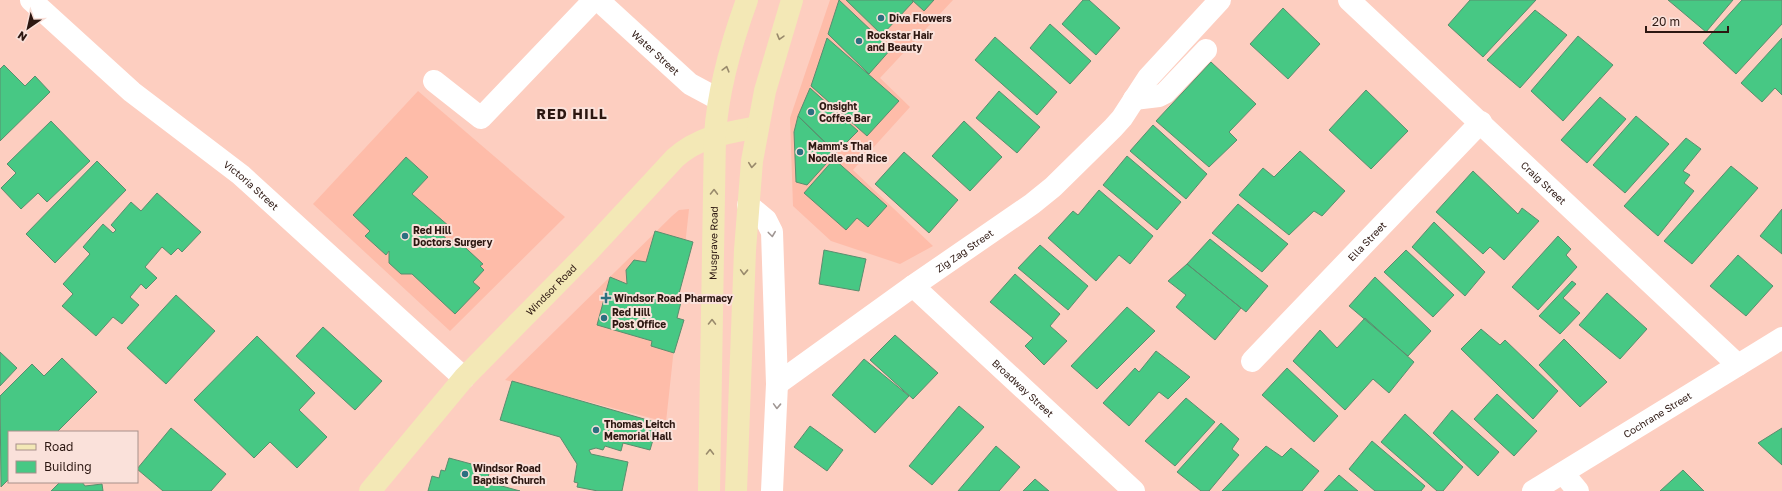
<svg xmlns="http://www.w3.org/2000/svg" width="1782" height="491" viewBox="0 0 1782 491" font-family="'Golos Text',sans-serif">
  <rect width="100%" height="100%" fill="#fdcec0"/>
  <path fill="#febca9" d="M830,0H953L880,78L910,107L853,170L933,246L900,264L831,241L793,206L790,118Z
    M418,91L565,217L450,331L313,204Z
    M689,209L666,422L505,380L672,216L679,210Z"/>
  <path fill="#47c884" stroke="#5b8d6e" d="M839,0L891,49L869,74L828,34Z
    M846,0H912L913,2L882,35Z
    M912,0H934L924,11Z
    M1083,0H1089L1120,28L1096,55L1062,24Z
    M1470,0H1536L1483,57L1448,25Z
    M1668,0H1733L1706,32Z
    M1742,0H1782V24L1736,74L1703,43Z
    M1283,8L1320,44L1288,79L1250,44Z
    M1535,10L1567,35L1520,88L1487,60Z
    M1050,24L1091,61L1070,84L1030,48Z
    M1578,36L1613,65L1563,121L1531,91Z
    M995,37L1057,92L1037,115L975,60Z
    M827,38L899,101L867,136L811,86Z
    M1782,38V95L1775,88L1762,102L1741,83Z
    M1211,62L1256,104L1229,132L1237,140L1209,167L1156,121Z
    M4,65L25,86L35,76L50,92L0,141V69Z
    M810,88L858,131L836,153L798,116Z
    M1366,90L1408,131L1371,169L1329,130Z
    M999,91L1040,127L1017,153L976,118Z
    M1600,97L1626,119L1587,163L1561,140Z
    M798,116L836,153L807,185L796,182L794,132Z
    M1636,116L1669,144L1625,193L1593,165Z
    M51,121L90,161L47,202L38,193L21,209L1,188L16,173L7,164Z
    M964,121L1002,157L970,191L932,156Z
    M1153,125L1207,174L1186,199L1130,151Z
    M1686,138L1701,149L1683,171L1690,175L1684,183L1694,191L1658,236L1624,206Z
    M1300,151L1345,191L1322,216L1314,211L1289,235L1239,195L1263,168L1274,177Z
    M904,152L958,200L929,233L875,184Z
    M1127,156L1181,202L1157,230L1103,185Z
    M406,157L428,177L412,194L450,227L442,235L451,242L455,238L483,264L480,266L484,270L473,282L480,288L455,314L412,274H401L389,263V251L386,255L365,236L370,231L353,215Z
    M834,159L887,206L868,227L857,218L846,230L804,193Z
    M97,161L126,190L55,263L26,234Z
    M1731,166L1758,188L1692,264L1664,241Z
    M1473,171L1518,214L1522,208L1539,221L1504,260L1490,247L1483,254L1436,212Z
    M1099,190L1153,236L1130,264L1119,255L1096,281L1048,238L1073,211L1078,215Z
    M157,193L201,232L182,252L178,248L171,255L162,247L145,267L157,278L146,289L141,284L130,297L139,305L122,324L113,317L96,336L62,306L73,294L63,284L90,254L83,247L103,224L113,233L116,230L111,225L131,202L141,211Z
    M1238,204L1288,244L1262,272L1212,233Z
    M1782,209V254L1760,236Z
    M1434,222L1485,272L1465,296L1412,247Z
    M655,231L693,242L677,301L681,302L677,318L684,320L674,353L651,346L652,341L597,325L610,277L627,284L626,270L634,260L646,262Z
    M1558,236L1571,249L1566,255L1577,267L1538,310L1512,287Z
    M1210,239L1268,286L1246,312L1187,264Z
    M1040,245L1088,286L1068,310L1018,268Z
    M824,250L866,259L859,291L819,284Z
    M1406,250L1454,295L1433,317L1384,272Z
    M1738,255L1773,286L1746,316L1710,286Z
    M1187,264L1241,308L1215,340L1176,307L1186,295L1168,281Z
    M1015,274L1060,314L1050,326L1067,341L1044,365L1025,346L1033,338L990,302Z
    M1375,277L1431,331L1408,356L1349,306Z
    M1572,281L1576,284L1563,298L1580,313L1560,334L1539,316Z
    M1607,293L1647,329L1620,359L1579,325Z
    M176,295L215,331L166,384L127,348Z
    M1127,307L1155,331L1097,389L1071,366Z
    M1365,318L1414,362L1389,393L1373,379L1345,410L1293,361L1320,330L1337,348Z
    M323,327L382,381L355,410L296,356Z
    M1481,329L1500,345L1505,340L1558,391L1533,419L1461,349Z
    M895,335L938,373L913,399L870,360Z
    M257,336L315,393L299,410L327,437L297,468L270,442L254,458L194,400Z
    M1564,339L1607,382L1580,407L1539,365Z
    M1156,351L1190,377L1168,399L1159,392L1129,426L1103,403L1135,368L1139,372Z
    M0,352L17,368L0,386Z
    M62,358L97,392L57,432H9V479L1,487L0,396L32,364L44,376Z
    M864,359L909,396L875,433L832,395Z
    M1287,368L1338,416L1314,442L1262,395Z
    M512,381L658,423L650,450L623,443L621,451L605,446L603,450L596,448L589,450L591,454L628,462L622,491H598L577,487L578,483L574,482L577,464L560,437L500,420Z
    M1497,394L1537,431L1514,456L1474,419Z
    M1186,398L1215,422L1175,466L1145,441Z
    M959,406L984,427L932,485L909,466Z
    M1452,410L1499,452L1478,476L1433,433Z
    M1405,414L1463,467L1443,491H1437L1381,442Z
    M1221,423L1239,439L1232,449L1239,455L1209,491H1201L1177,472Z
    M810,426L843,450L827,471L794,447Z
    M171,428L226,474L211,491H163L137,469Z
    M1782,428V465L1758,443Z
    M1372,441L1425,486L1421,491H1375L1349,469Z
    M996,446L1020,467L999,491H958Z
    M1266,446L1282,457L1291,448L1319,471L1302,491H1222Z
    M449,458L490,469L487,482L520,491H428L432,476L439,478L441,470L445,471Z
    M1683,470L1704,491H1660Z
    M1339,475L1358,491H1324Z
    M1035,479L1049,491H1023Z
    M60,482H82L85,486L102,484L103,491H51Z"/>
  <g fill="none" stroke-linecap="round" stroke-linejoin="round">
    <g stroke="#fff" stroke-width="22">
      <path id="s1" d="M31,0L132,92L241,175L464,378"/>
      <path id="s2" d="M598,0L690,84L718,99"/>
      <path id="s3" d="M1349,0L1738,365"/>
      <path d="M434,81L481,118L594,0"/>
      <path d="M1134,99L1159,96L1165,93L1206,50"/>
      <path d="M748,205L766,220L772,232L777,384L772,491"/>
      <path id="s4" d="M913,286L1134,491"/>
      <path id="s5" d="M1252,361L1481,122"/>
      <path id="s6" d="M777,384L913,286L1032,204L1053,187L1113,128L1122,118L1148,78L1220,0"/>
      <path d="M1563,473L1578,491"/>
      <path id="s7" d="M1533,491L1782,338"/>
    </g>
    <g stroke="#f3e8b6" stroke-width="22">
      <path id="s8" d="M370,491L464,378L587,253L675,158C700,136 726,133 758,127"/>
      <path id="s9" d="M709,491L715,135C718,89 731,44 747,0"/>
      <path d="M736,491L745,250L752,161L765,91L792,0"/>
    </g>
  </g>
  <defs><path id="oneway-chevron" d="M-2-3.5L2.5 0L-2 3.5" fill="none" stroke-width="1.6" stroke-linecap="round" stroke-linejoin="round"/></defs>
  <g stroke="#998a6c">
    <use href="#oneway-chevron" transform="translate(780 37) rotate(106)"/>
    <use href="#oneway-chevron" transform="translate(726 69) rotate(-75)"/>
    <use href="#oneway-chevron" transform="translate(752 165) rotate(96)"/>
    <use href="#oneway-chevron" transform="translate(714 192) rotate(-89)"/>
    <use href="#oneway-chevron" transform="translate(744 272) rotate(92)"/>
    <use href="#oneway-chevron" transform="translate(712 322) rotate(-89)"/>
    <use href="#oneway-chevron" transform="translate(710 452) rotate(-89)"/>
  </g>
  <g stroke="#a09794">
    <use href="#oneway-chevron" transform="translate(772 234) rotate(83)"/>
    <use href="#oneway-chevron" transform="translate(777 406) rotate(92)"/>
  </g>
  <g fill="#2c7080" stroke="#fae1da" stroke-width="1.5">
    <circle cx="881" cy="18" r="4"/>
    <circle cx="859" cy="41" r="4"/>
    <circle cx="811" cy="112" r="4"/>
    <circle cx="800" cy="152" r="4"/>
    <circle cx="405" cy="236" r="4"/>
    <path d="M604 292h4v4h4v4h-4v4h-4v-4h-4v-4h4z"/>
    <circle cx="604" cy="318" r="4"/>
    <circle cx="596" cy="430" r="4"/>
    <circle cx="465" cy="474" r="4"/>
  </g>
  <g text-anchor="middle" stroke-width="4" stroke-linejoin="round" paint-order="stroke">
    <g font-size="10" font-weight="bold" fill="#2c1711" stroke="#fae1da" text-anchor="start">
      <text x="889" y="22">Diva Flowers</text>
      <text x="867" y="39">Rockstar Hair<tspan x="867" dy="12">and Beauty</tspan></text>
      <text x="819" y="110">Onsight<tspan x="819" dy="12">Coffee Bar</tspan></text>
      <text x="808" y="150">Mamm's Thai<tspan x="808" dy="12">Noodle and Rice</tspan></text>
      <text x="413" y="234">Red Hill<tspan x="413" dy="12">Doctors Surgery</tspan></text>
      <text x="614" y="302">Windsor Road Pharmacy</text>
      <text x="612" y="316">Red Hill<tspan x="612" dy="12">Post Office</tspan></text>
      <text x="604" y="428">Thomas Leitch<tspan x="604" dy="12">Memorial Hall</tspan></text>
      <text x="473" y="472">Windsor Road<tspan x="473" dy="12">Baptist Church</tspan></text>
    </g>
    <g font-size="10" fill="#2c1711" stroke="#fae1da">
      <text dy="4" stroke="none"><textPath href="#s2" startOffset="78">Water Street</textPath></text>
      <text dy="4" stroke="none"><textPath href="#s3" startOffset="267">Craig Street</textPath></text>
      <text dy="4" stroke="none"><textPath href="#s1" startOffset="288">Victoria Street</textPath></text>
      <text dy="4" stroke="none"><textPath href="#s5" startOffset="166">Ella Street</textPath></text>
      <text dy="4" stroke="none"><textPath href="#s9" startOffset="248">Musgrave Road</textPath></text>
      <text dy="4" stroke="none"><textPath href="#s6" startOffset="230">Zig Zag Street</textPath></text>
      <text dy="4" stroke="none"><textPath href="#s8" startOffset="271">Windsor Road</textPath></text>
      <text dy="4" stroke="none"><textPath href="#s4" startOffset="150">Broadway Street</textPath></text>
      <text dy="4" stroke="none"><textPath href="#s7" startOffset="146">Cochrane Street</textPath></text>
    </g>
    <g font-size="14" font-weight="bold" letter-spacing="1" fill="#2c1711" stroke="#fae1da">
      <text x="572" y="119">RED HILL</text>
    </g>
  </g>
  <rect x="8" y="431" width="130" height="52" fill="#fae1da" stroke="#a8908a"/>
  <rect x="16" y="444" width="20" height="6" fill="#f3e8b6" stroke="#a8908a"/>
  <text x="44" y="451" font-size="12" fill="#2c1711">Road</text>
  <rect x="16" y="461" width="20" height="12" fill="#47c884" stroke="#a8908a"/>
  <text x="44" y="471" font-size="12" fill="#2c1711">Building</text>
  <g transform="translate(28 28) rotate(214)" stroke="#fae1da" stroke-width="3" paint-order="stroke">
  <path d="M0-3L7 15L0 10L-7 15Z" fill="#2c1711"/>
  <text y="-6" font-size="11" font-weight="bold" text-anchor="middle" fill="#2c1711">N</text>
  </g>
  <path d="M1646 26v6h82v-6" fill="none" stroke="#2c1711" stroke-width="2"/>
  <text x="1652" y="26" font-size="12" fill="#2c1711" stroke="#fae1da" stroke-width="3" paint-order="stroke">20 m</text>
</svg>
